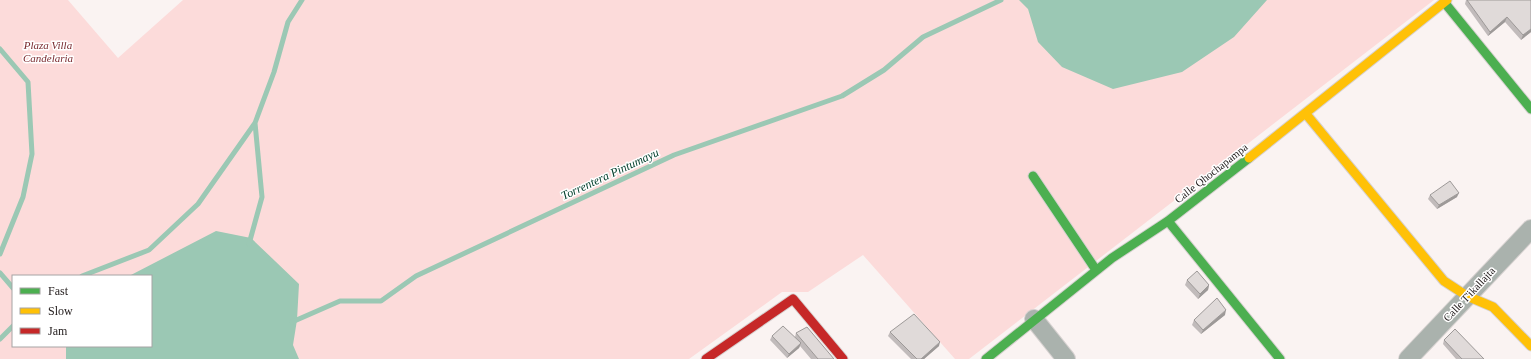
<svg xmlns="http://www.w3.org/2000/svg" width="1531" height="359" viewBox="0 0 1531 359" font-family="'Times New Roman',serif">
  <rect width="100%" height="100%" fill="#faf3f2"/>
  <path fill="#fcdbda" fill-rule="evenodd" d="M0,0H68L118,58L183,0H1434L969,359H955L863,255L808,292H782L689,359H0ZM13,276H151V346H13Z"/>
  <path fill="#9bc8b4" d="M1019,0H1267L1234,37L1182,72L1113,89L1062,67L1038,42L1028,9Z
    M216,231L251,238L299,284L297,320L293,345L299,359H66V346H151V276H129Z"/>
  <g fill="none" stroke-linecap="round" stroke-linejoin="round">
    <path stroke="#9bc8b4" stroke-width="5" d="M0,49L28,82L32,154L23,197L0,254
      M249,244L262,197L255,123L274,72L288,22L302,0
      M0,273L13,288
      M82,276L149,250L198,204L255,123
      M292,322L340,301H381L416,276L674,155L842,96L884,70L923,37L1001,0
      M0,339L13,326"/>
    <g stroke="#d6d1d0" stroke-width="20">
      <path id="street" d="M1034,319L1066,359
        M1408,359L1531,229"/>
    </g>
    <g stroke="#d6d1d0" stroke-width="11">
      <path id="fast" d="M1444,2L1531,109
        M1033,176L1096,270
        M1168,221L1280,359
        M986,359L1112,258L1168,221L1249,158"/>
    </g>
    <g stroke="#d6d1d0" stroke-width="11">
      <path id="slow" d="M1306,114L1444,281L1467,296L1493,307L1531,346
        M1249,158L1447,0"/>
    </g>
    <g stroke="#d6d1d0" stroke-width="11">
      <path id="jam" d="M706,359L793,299L843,359"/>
    </g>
    <use href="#street" stroke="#aab2ad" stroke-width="18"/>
    <use href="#fast" stroke="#4caf50" stroke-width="9"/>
    <use href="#slow" stroke="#ffc107" stroke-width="9"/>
    <use href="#jam" stroke="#c62828" stroke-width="9"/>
  </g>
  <path fill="#c1bbbb" d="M1466,0H1531V32L1521,40L1505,22L1488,36L1465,4Z
    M1430,195L1457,197L1437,209L1428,199Z
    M1187,280L1209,285L1208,290L1198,299L1185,285Z
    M1225,315L1201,334L1192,325L1194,320Z
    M890,332L939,346L924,359H911L888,336Z
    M796,333L834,359H811L800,346L799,348L787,358L770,340L772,336L795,337Z
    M1444,340L1484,359H1456L1443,344Z"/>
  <path fill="#9d9998" d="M1507,17L1505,22L1488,36L1490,32Z
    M1531,29V32L1521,40L1523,35Z
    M1459,193L1457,197L1437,209L1439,205Z
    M1209,285L1208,290L1198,299L1200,294Z
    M1226,310L1225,315L1201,334L1203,330Z
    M940,342L939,346L924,359H921Z
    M801,343L799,348L787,358L789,354Z"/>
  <path fill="#e0dad9" stroke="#9d9998" d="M1467,0H1531V29L1523,35L1507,17L1490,32Z
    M1450,181L1459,193L1439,205L1430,195Z
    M1197,271L1209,285L1200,294L1187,280Z
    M1217,298L1226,310L1203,330L1194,320Z
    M914,314L940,342L921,359H917L890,332Z
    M783,326L801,343L789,354L772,336Z
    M807,327L834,359H818L796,333Z
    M1455,329L1484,359H1462L1444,340Z"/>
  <g text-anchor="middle" stroke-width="3" stroke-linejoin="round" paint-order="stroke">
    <g font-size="11" font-style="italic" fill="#792a2f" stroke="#fff">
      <text x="48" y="49">Plaza Villa<tspan x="48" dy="13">Candelaria</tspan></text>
    </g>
    <g font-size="11" fill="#211b1b" stroke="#fff">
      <text transform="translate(1211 173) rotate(-38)" y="4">Calle Qhochapampa</text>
      <text transform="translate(1469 294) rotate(-47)" y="4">Calle T'ikallajta</text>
    </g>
    <g font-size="12" font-style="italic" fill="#05412e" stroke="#fff">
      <text transform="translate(610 174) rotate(-25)" y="4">Torrentera Pintumayu</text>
    </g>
  </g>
  <rect x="12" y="275" width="140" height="72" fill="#ffffff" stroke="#a6a4a4"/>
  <rect x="20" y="288" width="20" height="6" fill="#4caf50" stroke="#a6a4a4"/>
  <text x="48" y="295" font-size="12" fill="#211b1b">Fast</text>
  <rect x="20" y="308" width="20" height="6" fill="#ffc107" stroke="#a6a4a4"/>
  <text x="48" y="315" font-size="12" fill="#211b1b">Slow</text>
  <rect x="20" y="328" width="20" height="6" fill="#c62828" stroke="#a6a4a4"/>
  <text x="48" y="335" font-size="12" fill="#211b1b">Jam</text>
</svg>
